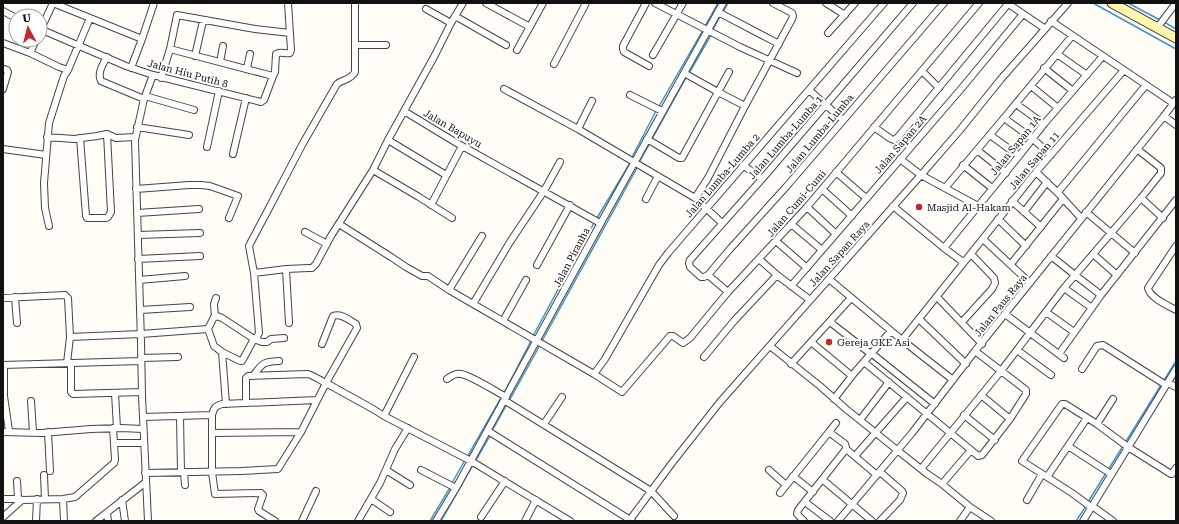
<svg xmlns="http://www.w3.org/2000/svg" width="1179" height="524" viewBox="0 0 1179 524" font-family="'Roboto Serif',serif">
  <rect width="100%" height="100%" fill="#fffdf5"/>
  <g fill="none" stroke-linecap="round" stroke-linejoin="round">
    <path stroke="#3f96cf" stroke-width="1.5" d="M1093,3L1176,49
      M1128,3L1160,20
      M723,12L728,3
      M1164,22L1176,29
      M705,26L718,3
      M712,31L721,15
      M689,73L711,35
      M658,108L703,30
      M652,139L687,76
      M631,159L656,111
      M639,162L650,143
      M597,218L630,163
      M533,336L595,221
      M542,341L638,166
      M1163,382L1176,361
      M504,393L532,339
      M509,401L540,345
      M492,431L507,404
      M1125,443L1161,385
      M467,457L502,396
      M475,462L491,434
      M1108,470L1123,446
      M452,483L465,460
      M1088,502L1106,473
      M430,521L451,486
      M441,521L473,465
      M1076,521L1086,506"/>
    <g stroke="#444" stroke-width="8">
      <path id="minor" d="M53,3L142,39
        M486,3L530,27
        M646,3L623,46V49L624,52L649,66
        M655,3L740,47L797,73
        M826,3L845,15
        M1007,3L1044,28
        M426,9L451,23
        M3,11L16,18
        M718,12L779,44
        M455,16L506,45
        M1051,21L1173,103
        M1157,28L1176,3
        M40,29L126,66L153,75L261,102L264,100L273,76
        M40,31L53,3
        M828,33L855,3
        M3,43L30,53L59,67L68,70L90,18
        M355,45H386
        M170,49L273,76L275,72L276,54C280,51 285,54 290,53L291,50L288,3
        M517,50L543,3
        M30,53L36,40
        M1057,54L1087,75
        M653,55L683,3
        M195,56L203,21
        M107,57C103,64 97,73 101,81L144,99
        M220,62L223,46
        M554,64L586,3
        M131,68L142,39L154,3
        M247,68L250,54
        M1044,68L1073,91
        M3,69L7,70L8,72L3,89
        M922,71L939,88
        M684,73L718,92L745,106L792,19L793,16L792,13L773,3
        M161,78L170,49L177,15L255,29L290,33
        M1031,86L1058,108
        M504,89L578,129L695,198L708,178L745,106
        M809,90L843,120
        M630,95L662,111
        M145,96L194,110
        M1016,104L1044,124
        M404,111L455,142L600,223
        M1164,116L1176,125
        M1004,118L1033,139L1051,155
        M137,127L189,135
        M874,127L891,139L894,140L898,137L1008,4
        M578,129L592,101
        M990,135L1019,156
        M47,137L74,139L97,136L107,134L116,138L135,137
        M80,138L86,216L87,218H106L108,217L111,212L107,134
        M647,139L679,158H682L729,72
        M388,140L446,175
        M207,147L219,91
        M3,149L46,155
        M977,150L1006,173
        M233,154L246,98
        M900,159L921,175L978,206
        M743,165L762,179
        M963,165L992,188
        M373,170L419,197L452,218
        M836,172L866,198
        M1036,172L1059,194L1081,218
        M945,188L1004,118L1072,36
        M136,189L189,185H201L210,186L238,196L229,218
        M822,189L852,216
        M1058,192L1146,85
        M695,198L722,223
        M1141,198L1163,218
        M646,199L658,176
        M1012,201L1041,227
        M431,205L462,146
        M893,206L944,248L963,262
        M807,207L836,234
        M1024,212L1047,182
        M1086,212L1135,253
        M137,213L199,209
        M998,219L1026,246
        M339,224L391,257L406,267L422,276H428L449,290L594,374L622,392L670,336H673L683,343L690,338L728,292L807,207L979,3
        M791,224L822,250
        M49,226L45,208L44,183L49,123L64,76L68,70
        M305,232L327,244
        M138,235L200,233
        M983,239L1030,283
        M776,241L807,268
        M1176,246L1148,288C1150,298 1167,305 1176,310
        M944,248L1019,156L1044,124L1103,56
        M1093,254L1117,275
        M1051,256L1075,275L1101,295
        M138,259L200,256
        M759,259L777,275L810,300
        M1011,264L1063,199
        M537,265L570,205
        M286,269L289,323
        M254,273L249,246L251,242L268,210L302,145L337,84C343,79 351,80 355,72V3
        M708,275L704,277H701L690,267L689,263L690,260L762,179L913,3
        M708,275L730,249L786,187L944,3
        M708,275L728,292
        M829,279L902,340L953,380
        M139,280L185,276
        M791,286L961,89L1023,14
        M1064,288L1092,308
        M449,290L482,236
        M15,297L17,323
        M937,297L982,344
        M3,298L65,295L68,298L70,337
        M473,304L510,242L544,191L560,162
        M140,310L190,307
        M1046,312L1074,332
        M1005,314L1064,358
        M215,317L214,304L216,298
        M919,319L966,364
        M503,321L526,280
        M830,322L871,354
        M962,322L992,289L995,283L994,278L971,254
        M208,329L214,317L217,316L222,318L254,339L262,342H267L271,339L284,338
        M902,340L1036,172L1124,70
        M811,342L852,376
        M322,344L333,316C341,313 349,320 356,324L357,328L326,383L373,409L384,416L471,461L570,521
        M770,346L820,386L846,409L876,433L897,450L926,473L942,484L971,450L978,456L982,455L1010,419L1026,394V390L975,351
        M1017,350L1051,375
        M222,352L226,404
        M871,353L935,404
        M1059,354L1101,295L1176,200
        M704,357L734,321L777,275
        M141,358L178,357
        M864,362L971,450
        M67,363L70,337L141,334L208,329L214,346L222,352L240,361H242L254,339L257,337L259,333L254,273L286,269L309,268H312L316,264L331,236L373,170L388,140L435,55L451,23L463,3
        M71,363V392L73,394L142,392
        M791,364L851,298
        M3,365L141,361
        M4,365V396L9,431
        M1082,369L1097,346L1103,345L1166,385
        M594,374L605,359L659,265L668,253L884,3
        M253,376C263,363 262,362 279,361
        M447,379C451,376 456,373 461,374C472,376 495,391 506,397
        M1168,383L1176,387
        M115,393L117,428
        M981,395L1010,419
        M834,399L855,372L891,331
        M504,400L651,491L674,516
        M31,401L33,432
        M964,415L995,440
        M180,416L181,472
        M384,416L414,357
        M143,417L212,415
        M860,420L889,382
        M544,424L562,397
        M1097,424L1113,399
        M113,428L114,443
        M488,431L632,521
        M3,432L42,433L91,429L121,428L143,429
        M48,432L50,471
        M829,432L836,423
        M212,433L301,432
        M1068,446L1111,474
        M846,449L877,475
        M855,456L907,397
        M921,469L1001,371L1064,288L1141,198L1161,173V168L1137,149
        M386,470L410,485
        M421,470L456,488
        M769,470L786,485
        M184,472L185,485
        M880,472L902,491L903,493L900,500L880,521
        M145,473L241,471L278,469L301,432L326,383C320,380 314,376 308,374L248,376L246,378V403
        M44,475L45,499
        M793,476L813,492
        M1047,477L1087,418
        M823,480L872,521
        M17,481L18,499
        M942,484L970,507L991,521
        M780,493L829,432L845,444L846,447V449L798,510L797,514L804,521
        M3,499H18L22,500L63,499L75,497L114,463L115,460L114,443H144
        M63,499L64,521
        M371,499L390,512
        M122,500L125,521
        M1027,500L1042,474
        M805,502L830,521
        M1092,506L1113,521
        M1091,507L1072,493L1022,461L1062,404H1065L1097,424L1128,447L1171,474H1172L1176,468
        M107,513L108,521
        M3,517L22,500
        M481,517L505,481
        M36,521L37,499
        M96,521L146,482
        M148,521L142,396L141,342L135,140L144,99L153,75
        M275,521L259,511L258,509L263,495L261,493L215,494L212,472V415C214,408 215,406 222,404L317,400
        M302,521L316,491
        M358,521L380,483L395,449L408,428
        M436,521L456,488L603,219L723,3
        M525,521L536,500
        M629,521L672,463L720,402L921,175L960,130L1001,79L1068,3
        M838,521L912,433L975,351L1164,116L1176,100
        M960,521L970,507
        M1083,521L1176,369"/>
    </g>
    <g stroke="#333" stroke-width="11">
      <path id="secondary" d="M1112,3L1176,38"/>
    </g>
    <use href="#minor" stroke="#fff" stroke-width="6"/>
    <use href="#secondary" stroke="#fff6b0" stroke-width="9"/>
  </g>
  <g fill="#c4262e" stroke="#fff" stroke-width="1.5">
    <circle cx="919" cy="207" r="4"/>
    <circle cx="829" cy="342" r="4"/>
  </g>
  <g text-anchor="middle" stroke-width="4" stroke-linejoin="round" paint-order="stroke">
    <g font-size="10" fill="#111" stroke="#fff">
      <text transform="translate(188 73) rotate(15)" y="4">Jalan Hiu Putih 8</text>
      <text transform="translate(453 128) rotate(30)" y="4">Jalan Bapuyu</text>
      <text transform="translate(819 133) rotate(-50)" y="4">Jalan Lumba-Lumba</text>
      <text transform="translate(785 137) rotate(-49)" y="4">Jalan Lumba-Lumba 1</text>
      <text transform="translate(900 144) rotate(-49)" y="4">Jalan Sapan 2A</text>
      <text transform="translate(1015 145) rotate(-51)" y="4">Jalan Sapan 1A</text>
      <text transform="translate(1034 160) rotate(-50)" y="4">Jalan Sapan 11</text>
      <text transform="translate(722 175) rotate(-49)" y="4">Jalan Lumba-Lumba 2</text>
      <text transform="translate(796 203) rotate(-49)" y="4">Jalan Cumi-Cumi</text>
      <text transform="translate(839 253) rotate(-48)" y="4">Jalan Sapan Raya</text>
      <text transform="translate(571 257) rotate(-62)" y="4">Jalan Piranha</text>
      <text transform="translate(1000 305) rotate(-51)" y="4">Jalan Paus Raya</text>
    </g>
    <g font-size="10" fill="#111" stroke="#fff" text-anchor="start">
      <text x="927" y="211">Masjid Al-Hakam</text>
      <text x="837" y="346">Gereja GKE Asi</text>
    </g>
  </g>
  <rect width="1179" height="524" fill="none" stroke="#111111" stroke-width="8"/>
  <g transform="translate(28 28) rotate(353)"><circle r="19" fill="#ffffff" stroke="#a0a0a0"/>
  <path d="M0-3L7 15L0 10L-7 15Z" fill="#c4262e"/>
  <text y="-6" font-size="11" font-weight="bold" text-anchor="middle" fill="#111111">U</text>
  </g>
</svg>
